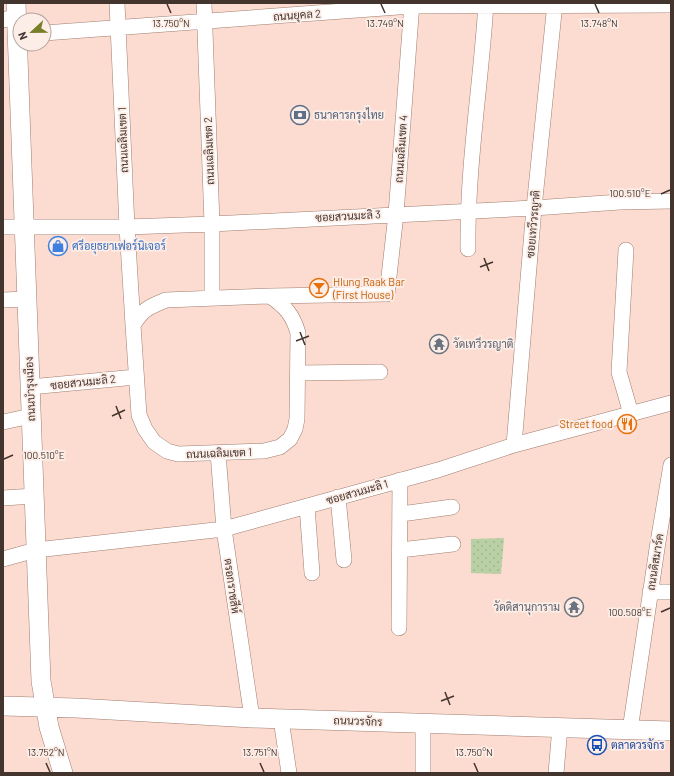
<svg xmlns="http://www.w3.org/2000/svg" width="674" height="776" viewBox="0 0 674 776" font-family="Barlow,Sarabun,sans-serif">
  <defs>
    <pattern id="grass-dots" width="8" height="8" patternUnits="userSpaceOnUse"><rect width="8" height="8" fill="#b9d0a4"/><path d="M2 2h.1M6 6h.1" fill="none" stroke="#a0b38e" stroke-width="1.8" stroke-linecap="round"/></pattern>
  </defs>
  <rect width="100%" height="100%" fill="#fcdcd0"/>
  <path fill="url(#grass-dots)" d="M504,538L501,574L471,573V539Z"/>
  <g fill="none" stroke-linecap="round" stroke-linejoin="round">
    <g stroke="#a17d70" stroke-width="16">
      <path id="minor" d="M117,3L127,227L133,325
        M204,3L212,224V298
        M3,20L17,16
        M44,33L412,6L671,5
        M3,227H127L212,224L534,208L620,202L671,201
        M468,249C467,166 481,85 486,3
        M626,250L619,372L631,414
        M270,296C285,306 293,315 298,333L297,419L295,429L290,439L280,447L264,451L178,454L167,451L154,442L145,429L139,415L133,325C143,309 149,307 166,300L270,296L387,294L396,214L412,3
        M3,300L27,299
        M298,373L380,372
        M30,387L136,377
        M3,422L31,416
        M514,445L534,208L555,3
        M218,453L224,529L252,718
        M338,497L344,560
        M3,498L34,496
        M307,506L312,573
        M401,514L452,507
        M400,550L453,544
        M3,559L36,550L224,529L438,470L514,445L671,403
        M650,592H671
        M399,628L400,480
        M281,719L289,773
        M423,723V773
        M630,730L658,542L671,465
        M556,773L560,727"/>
    </g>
    <g stroke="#a17d70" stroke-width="20">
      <path id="major" d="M16,3L41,681L49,727L63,773
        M3,706L76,708L252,718L671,731"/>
    </g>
    <use href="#minor" stroke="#fff" stroke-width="15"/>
    <use href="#major" stroke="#fff" stroke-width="19"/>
  </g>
  <path fill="none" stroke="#43342e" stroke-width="1.5" d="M167,4L171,13M381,4L385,13M595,4L599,13M661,194L670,190M484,258L489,271M480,267L493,262M300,332L305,345M296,341L309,336M116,406L121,419M112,416L125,410M4,459L13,455M661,612L670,608M445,692L450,705M441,701L454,696M46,763L50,772M260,763L264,772M474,763L478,772"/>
  <defs>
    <g id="bank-ring" transform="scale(1)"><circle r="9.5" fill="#fdede7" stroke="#5c6f8a" stroke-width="1.5"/><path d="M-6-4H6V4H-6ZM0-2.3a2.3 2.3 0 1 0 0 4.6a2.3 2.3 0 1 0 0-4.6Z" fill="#5c6f8a"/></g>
    <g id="shop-ring" transform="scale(1)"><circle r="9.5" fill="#fdede7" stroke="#3f7fe0" stroke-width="1.5"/><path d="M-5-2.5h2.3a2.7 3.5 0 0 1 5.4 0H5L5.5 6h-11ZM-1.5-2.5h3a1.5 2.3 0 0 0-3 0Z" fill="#3f7fe0"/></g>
    <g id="bar-ring" transform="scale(1)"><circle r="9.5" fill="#fdede7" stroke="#e8710a" stroke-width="1.5"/><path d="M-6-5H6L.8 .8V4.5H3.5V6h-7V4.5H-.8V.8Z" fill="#e8710a"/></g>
    <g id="temple-ring" transform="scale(1)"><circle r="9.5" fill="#fdede7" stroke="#6b7280" stroke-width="1.5"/><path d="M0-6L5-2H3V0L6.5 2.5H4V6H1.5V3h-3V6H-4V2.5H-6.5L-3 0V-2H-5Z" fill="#6b7280"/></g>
    <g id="restaurant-ring" transform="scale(1)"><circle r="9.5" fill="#fdede7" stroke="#e8710a" stroke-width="1.5"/><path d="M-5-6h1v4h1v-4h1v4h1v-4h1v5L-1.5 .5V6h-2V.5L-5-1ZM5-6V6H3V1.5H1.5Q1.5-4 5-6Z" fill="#e8710a"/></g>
    <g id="bus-ring" transform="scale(1)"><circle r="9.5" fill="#fdede7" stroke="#1a4fb4" stroke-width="1.5"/><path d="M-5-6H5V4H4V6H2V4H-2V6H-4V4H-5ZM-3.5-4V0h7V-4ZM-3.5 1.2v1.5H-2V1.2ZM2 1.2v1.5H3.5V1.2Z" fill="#1a4fb4"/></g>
  </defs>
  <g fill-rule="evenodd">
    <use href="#bank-ring" x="300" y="115"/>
    <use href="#shop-ring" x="58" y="246"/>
    <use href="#bar-ring" x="319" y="288"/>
    <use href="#temple-ring" x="439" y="344"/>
    <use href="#restaurant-ring" x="627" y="424"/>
    <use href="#temple-ring" x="574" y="607"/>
    <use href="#bus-ring" x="597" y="745"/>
  </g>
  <g text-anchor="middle" stroke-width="3.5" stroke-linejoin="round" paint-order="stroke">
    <g font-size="11" fill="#43342e" stroke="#fdede7">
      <text transform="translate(297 15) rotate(-4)" y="4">ถนนยุคล 2</text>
      <text transform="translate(123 140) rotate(-92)" y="4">ถนนเฉลิมเขต 1</text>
      <text transform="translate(401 149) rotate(-86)" y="4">ถนนเฉลิมเขต 4</text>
      <text transform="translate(209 151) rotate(-92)" y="4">ถนนเฉลิมเขต 2</text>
      <text transform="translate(348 216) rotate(-3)" y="4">ซอยสวนมะลิ 3</text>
      <text transform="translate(533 224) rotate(-85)" y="4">ซอยเทวีวรญาติ</text>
      <text transform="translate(83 382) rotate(-6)" y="4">ซอยสวนมะลิ 2</text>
      <text transform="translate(30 389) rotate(-92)" y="4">ถนนบำรุงเมือง</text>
      <text transform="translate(219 453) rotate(-2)" y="4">ถนนเฉลิมเขต 1</text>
      <text transform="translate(357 492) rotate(-16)" y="4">ซอยสวนมะลิ 1</text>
      <text transform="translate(655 562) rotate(-81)" y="4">ถนนดิสมาร์ค</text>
      <text transform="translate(232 586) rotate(82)" y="4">ตรอกราชสีห์</text>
      <text transform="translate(358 721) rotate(2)" y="4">ถนนวรจักร</text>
    </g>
    <g font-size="11" fill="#4e5e75" stroke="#fdede7" text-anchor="start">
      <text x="314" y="119">ธนาคารกรุงไทย</text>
    </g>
    <g font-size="11" fill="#366cbe" stroke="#fdede7" text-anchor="start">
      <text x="72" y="250">ศรีอยุธยาเฟอร์นิเจอร์</text>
    </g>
    <g font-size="11" fill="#c56008" stroke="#fdede7" text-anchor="start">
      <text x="333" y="286">Hlung Raak Bar<tspan x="333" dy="13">(First House)</tspan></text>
      <text x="613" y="428" text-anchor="end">Street food</text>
    </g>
    <g font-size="11" fill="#5b616d" stroke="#fdede7" text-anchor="start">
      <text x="453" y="348">วัดเทวีวรญาติ</text>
      <text x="560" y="611" text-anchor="end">วัดดิสานุการาม</text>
    </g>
    <g font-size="11" fill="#164399" stroke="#fdede7" text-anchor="start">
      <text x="611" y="749">ตลาดวรจักร</text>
    </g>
  </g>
  <g font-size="10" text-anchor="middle" fill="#43342e" stroke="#fdede7" stroke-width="3.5" stroke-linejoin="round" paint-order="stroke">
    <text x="599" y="27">13.748°N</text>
    <text x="385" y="27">13.749°N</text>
    <text x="171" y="27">13.750°N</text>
    <text x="630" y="197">100.510°E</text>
    <text x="44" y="459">100.510°E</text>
    <text x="630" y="616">100.508°E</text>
    <text x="46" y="756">13.752°N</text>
    <text x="260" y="756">13.751°N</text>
    <text x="474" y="756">13.750°N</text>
  </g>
  <rect width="674" height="776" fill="none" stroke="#43342e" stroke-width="8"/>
  <g transform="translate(32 32) rotate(248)"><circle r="19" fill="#fdede7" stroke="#b3a39d"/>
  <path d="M0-3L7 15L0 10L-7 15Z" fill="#797f29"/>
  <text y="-6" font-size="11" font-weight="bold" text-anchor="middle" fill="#43342e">N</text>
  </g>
</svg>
